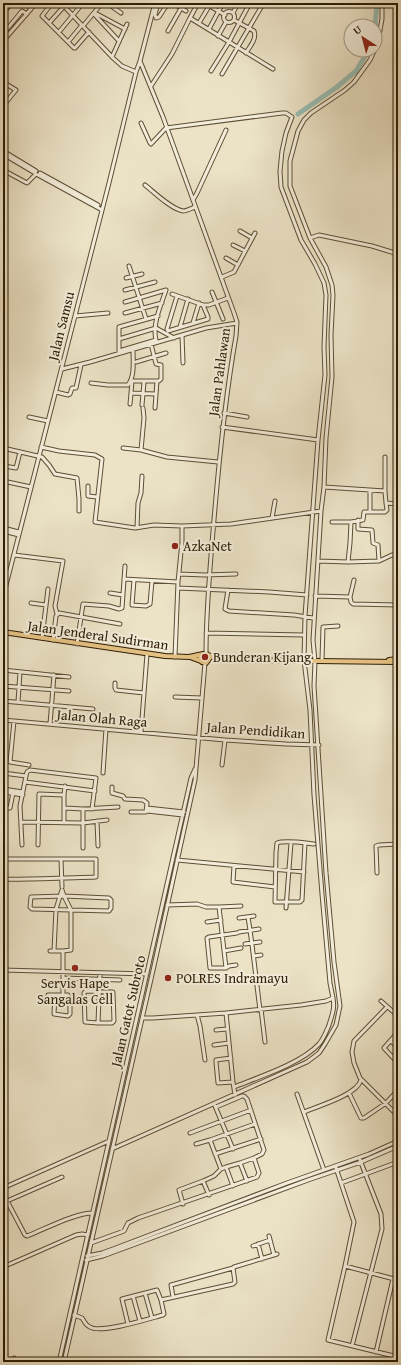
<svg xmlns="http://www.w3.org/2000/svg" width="401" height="1365" viewBox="0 0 401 1365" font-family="'Gentium Book Plus',serif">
  <rect width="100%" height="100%" fill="#ece3c7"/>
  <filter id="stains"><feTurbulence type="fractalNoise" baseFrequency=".005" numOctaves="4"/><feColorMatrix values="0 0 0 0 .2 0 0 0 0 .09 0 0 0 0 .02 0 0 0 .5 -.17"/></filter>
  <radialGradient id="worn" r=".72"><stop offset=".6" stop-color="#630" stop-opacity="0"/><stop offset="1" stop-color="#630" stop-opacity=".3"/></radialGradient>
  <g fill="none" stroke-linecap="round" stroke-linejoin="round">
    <path stroke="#99beb3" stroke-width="5" d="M375,27L377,3
      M298,114L337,87L356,71L369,50"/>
    <g stroke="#5d4e35" stroke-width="5">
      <path id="minor" d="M25,3L31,9L36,3
        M52,3L42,16L74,48H75L89,32
        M61,3L113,58L122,66L136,72
        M107,3L121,13
        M135,3H138
        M158,3L155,15L156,18L159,17L168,3
        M173,3L186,11
        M205,3L225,15
        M223.5 17a5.5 5.5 0 1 1 11 0a5.5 5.5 0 1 1-11 0Z
        M3,13L12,3
        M95,13L125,29
        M233,13L238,3
        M94,14L119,41
        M190,18L198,3
        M234,20L254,31C257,39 250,46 246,53
        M50,22L67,3
        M199,23L211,3
        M83,26L102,3
        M209,29L223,3
        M168,31L184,3
        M59,32L83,3
        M3,34L22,11L27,14
        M218,36L226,22
        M3,41L31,9
        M68,42L82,25
        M112,57L127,24
        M140,61L163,117L234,313L237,322L236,336C226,393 220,450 215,508C211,556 206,605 206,654
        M211,71L229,42L250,3
        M222,74L263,4L262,3
        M3,85L6,84L16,90L3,106
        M151,86L172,54L190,18L273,69
        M141,123L150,143L151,144L166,128L282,113H286L292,117L286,133L282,151L280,171L281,187L301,240L315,264L324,283L326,295L324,347L325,375L318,440L305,616L304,660
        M3,151L36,171
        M3,154L35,173
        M3,170L27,183L36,174
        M40,173L98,205
        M38,175L102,210
        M145,185C154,192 171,209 183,211C187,211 192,208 195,207
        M193,200L197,193L226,130
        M240,231L252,238
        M310,238L319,235L372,246L398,254
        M233,245L245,251
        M226,258L238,265
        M129,266L146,319
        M222,277L234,272L255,233
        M126,278L142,274
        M125,290L155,282
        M212,292L223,319
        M172,294L203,305H209L228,298
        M177,296L167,329L168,331L208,319V317L203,305
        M125,302L166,290
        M125,313L162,303
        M75,316L108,313
        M158,316L119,327V351L156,340C152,324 161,305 166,290
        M193,323L199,303
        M180,327L188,299
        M182,335L183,363
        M119,339L156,328L174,338
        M151,344L156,364L161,365V379L159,381H132L131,393L155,394
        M136,362L166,353
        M62,369L90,362L206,328L237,323
        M91,383L108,385H128C135,376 133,361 133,349
        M56,392L68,395L70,394L72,388H76L81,365
        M130,404L131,393
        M142,405L144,382
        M155,408L157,381
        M224,413L247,417
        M29,417L48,421
        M222,427L318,440
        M41,447L59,451L95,455L102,459L95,522L135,528L154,525L182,526
        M3,448L42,457L49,465L55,474L77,478L79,499V511
        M123,448L141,450L167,457L218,462
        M141,450L144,418L143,408
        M4,466L16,468L20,452
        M3,481L31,487
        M88,486V496L97,497
        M324,487L385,491L386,503
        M370,491V512
        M385,491V457
        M398,504L386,503L387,510L385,512H364L363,520L351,522L350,543L348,562L379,561L392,555L398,554
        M272,518L275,501
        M358,520V529L372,530L373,543L378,545L379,561
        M332,522H351
        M3,528L19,532
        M137,528L138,503L141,493L142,476
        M3,531L19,535
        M14,555L63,561L55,606L57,614
        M318,561L348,562
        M179,574L205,575L236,574
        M124,579L178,582
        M134,580L132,605L146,606L150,604L152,581
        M178,588L269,592L307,595
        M228,590L225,609L229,611L294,615L313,618
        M110,593L123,595
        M315,596L350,597L351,602L353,604L398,605
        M3,597L109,183L136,72L140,61L155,3
        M350,597L354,580
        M31,603L46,605
        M206,633L304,635
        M42,638L48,589
        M53,640L56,616L59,613L120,624
        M77,644L83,604L109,606L119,609L122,608L125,566
        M175,657L178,582L182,542V526L231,524L321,511
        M322,659L323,627L338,626
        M3,670L69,677
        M115,683V688L116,690L144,693
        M3,686L69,691
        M175,697L202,698
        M3,701L93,709
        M18,702L20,672
        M3,720L225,740L286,744L319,745
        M14,721L10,762L29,765
        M50,724L54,675
        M141,732L147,654
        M222,765L225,740
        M3,773L26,776L20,806L22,845
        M103,773L106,729
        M26,776L27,772L30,770L96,778L92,809
        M25,782L95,791
        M112,787V793L123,796L125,799L143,800L147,803L146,812H131
        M3,789L23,792
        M3,792L23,795
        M64,795V823
        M3,808H10L13,793
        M65,808L83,809L118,807
        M147,808L184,812
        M83,809V848
        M147,811L183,815
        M97,821L98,846
        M21,822L83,823L107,820
        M305,843L302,900L300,902H275L276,852L277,843C286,840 304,843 314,844
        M38,845L39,794L64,795L65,786
        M3,859H61
        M177,860L304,872
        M234,866L233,882L275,887
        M377,873L376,846L379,845L398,844
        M3,879C33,880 66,878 96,877V859H61L62,887
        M167,905L197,904L206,907H219L226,968L229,966L236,965
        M219,907L241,906
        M286,908L291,843
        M248,917C253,948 256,979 260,1010
        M239,918L254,916
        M207,922L221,920
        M239,932L259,929
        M245,944L260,942
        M50,951H63
        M54,951L56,909L62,890
        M224,951L241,948
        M254,956L261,955
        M226,968H210L207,938L209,937L237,933
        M3,970L147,974
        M63,978L120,980
        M48,995H63V951L71,950V910L109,911L111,908V900L109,898L64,896L71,910L32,909L30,907L31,897L64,896L62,890
        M55,995L54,1014L68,1016L70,1014V998L68,995H63
        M381,1001L398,1016
        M387,1007L354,1041L352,1052L354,1063L360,1078L398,1116
        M261,1009L265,1042
        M197,1015L200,1026L205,1060
        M142,1018H153L226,1013
        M98,1023L85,1022L84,993L86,991L113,992V993L114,1021L112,1023H98L100,973
        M216,1030L227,1029
        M398,1032L384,1048L398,1063
        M391,1041L398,1048
        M214,1045L229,1043
        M231,1058L216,1060V1062L218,1083L233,1082
        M234,1087C259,1077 302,1063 319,1044C324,1038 326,1032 329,1025C332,1015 335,1009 333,998
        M349,1093L361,1118H364L386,1103L398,1090
        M297,1094L324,1170
        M235,1095L233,1082L226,1013L301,1005L326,1001L333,998L330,983L322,894L314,795L310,710L304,660
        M215,1106L233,1149
        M304,1112C318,1106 357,1095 361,1080
        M190,1133L251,1110
        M196,1144L210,1140
        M112,1149L307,1062L319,1053L325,1044L336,1025L340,1006L334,962L326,873L314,686L315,661L313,640L321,511L324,487L326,438L332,377L331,335L333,295L332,285L326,267L310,238L290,186V161L298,131L304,120L311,113L345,90L354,82L370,60L376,47L379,36L382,19V3
        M215,1154L261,1139
        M240,1163L254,1158
        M226,1167L240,1163L247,1181
        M336,1168L354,1222L345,1266L328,1340L398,1357
        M221,1169L210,1140L255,1124
        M62,1177L7,1201L25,1235L27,1236C45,1229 75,1213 93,1213
        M203,1181L214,1176L221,1169L226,1167L233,1186
        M341,1183L398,1162
        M3,1188L109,1141
        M183,1204L179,1190L203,1181L209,1195
        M269,1236L274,1255
        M91,1243L124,1231L128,1223L138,1218L257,1177L259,1173L254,1158L262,1154L264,1150L247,1099L244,1096H242L216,1107
        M258,1244L262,1259
        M253,1246L270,1240
        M87,1256L102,1253L113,1249L287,1183L369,1154L398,1141
        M86,1260L103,1256L308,1180L361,1162L398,1146
        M345,1266L398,1280
        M3,1267L76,1235L82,1234L88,1235
        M145,1293L152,1318
        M133,1296L140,1321
        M173,1297L171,1285L233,1268
        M74,1315L82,1318C85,1322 85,1325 90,1327C101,1334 148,1319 163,1315L164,1314L161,1300L233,1284L235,1282L233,1268L234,1267L277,1254
        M128,1324L122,1299L157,1290L161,1300
        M352,1346L382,1229L381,1214L360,1160
        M376,1352L393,1279
        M14,1358L16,1362
        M29,1360L30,1362
        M59,1362L191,778L195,769
        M64,1362L154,966L195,780L205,663"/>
    </g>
    <g stroke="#2d1d04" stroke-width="6">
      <path id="major" d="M3,632L165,656L189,657L203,654
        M208,655L219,659L229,660L398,662
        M190,657L206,663L209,659V656L207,654H203L200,656V659L202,662
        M389,660L398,659"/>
    </g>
    <use href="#minor" stroke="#f3eddb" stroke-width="3"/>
    <use href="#major" stroke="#e6c284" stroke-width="4"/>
  </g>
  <g fill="#8f2418" stroke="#f3eddb" stroke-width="1.5">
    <circle cx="175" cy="546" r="4"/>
    <circle cx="205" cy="657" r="4"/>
    <circle cx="75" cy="968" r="4"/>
    <circle cx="168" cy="978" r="4"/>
  </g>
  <g text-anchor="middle" stroke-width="4" stroke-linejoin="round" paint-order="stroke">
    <g font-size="14" fill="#2d1d04" stroke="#f3eddb">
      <text transform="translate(61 326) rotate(-76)" y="5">Jalan Samsu</text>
      <text transform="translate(219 372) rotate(-82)" y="5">Jalan Pahlawan</text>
      <text transform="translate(98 635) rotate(8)" y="5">Jalan Jenderal Sudirman</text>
      <text transform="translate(102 718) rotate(5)" y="5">Jalan Olah Raga</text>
      <text transform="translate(256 730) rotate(4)" y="5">Jalan Pendidikan</text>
      <text transform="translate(128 1011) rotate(-77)" y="5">Jalan Gatot Subroto</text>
    </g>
    <g font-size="14" fill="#2d1d04" stroke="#f3eddb" text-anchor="start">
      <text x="183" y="551">AzkaNet</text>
      <text x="213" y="662">Bunderan Kijang</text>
      <text x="176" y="983">POLRES Indramayu</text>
      <text x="75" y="988" text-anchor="middle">Servis Hape<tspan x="75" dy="16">Sangalas Cell</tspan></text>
    </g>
  </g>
  <rect width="401" height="1365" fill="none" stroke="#ece3c7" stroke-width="16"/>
  <rect x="4" y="4" width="393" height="1357" fill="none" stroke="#2d1d04" stroke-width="2"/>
  <rect x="8" y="8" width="385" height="1349" fill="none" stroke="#2d1d04"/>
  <g transform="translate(363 38) rotate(324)"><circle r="19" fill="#f3eddb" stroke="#a49a85"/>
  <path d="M0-3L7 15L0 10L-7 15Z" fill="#8f2418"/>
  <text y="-6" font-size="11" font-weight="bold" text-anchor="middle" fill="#2d1d04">U</text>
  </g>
  <rect width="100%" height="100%" filter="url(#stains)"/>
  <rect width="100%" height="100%" fill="url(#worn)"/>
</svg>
